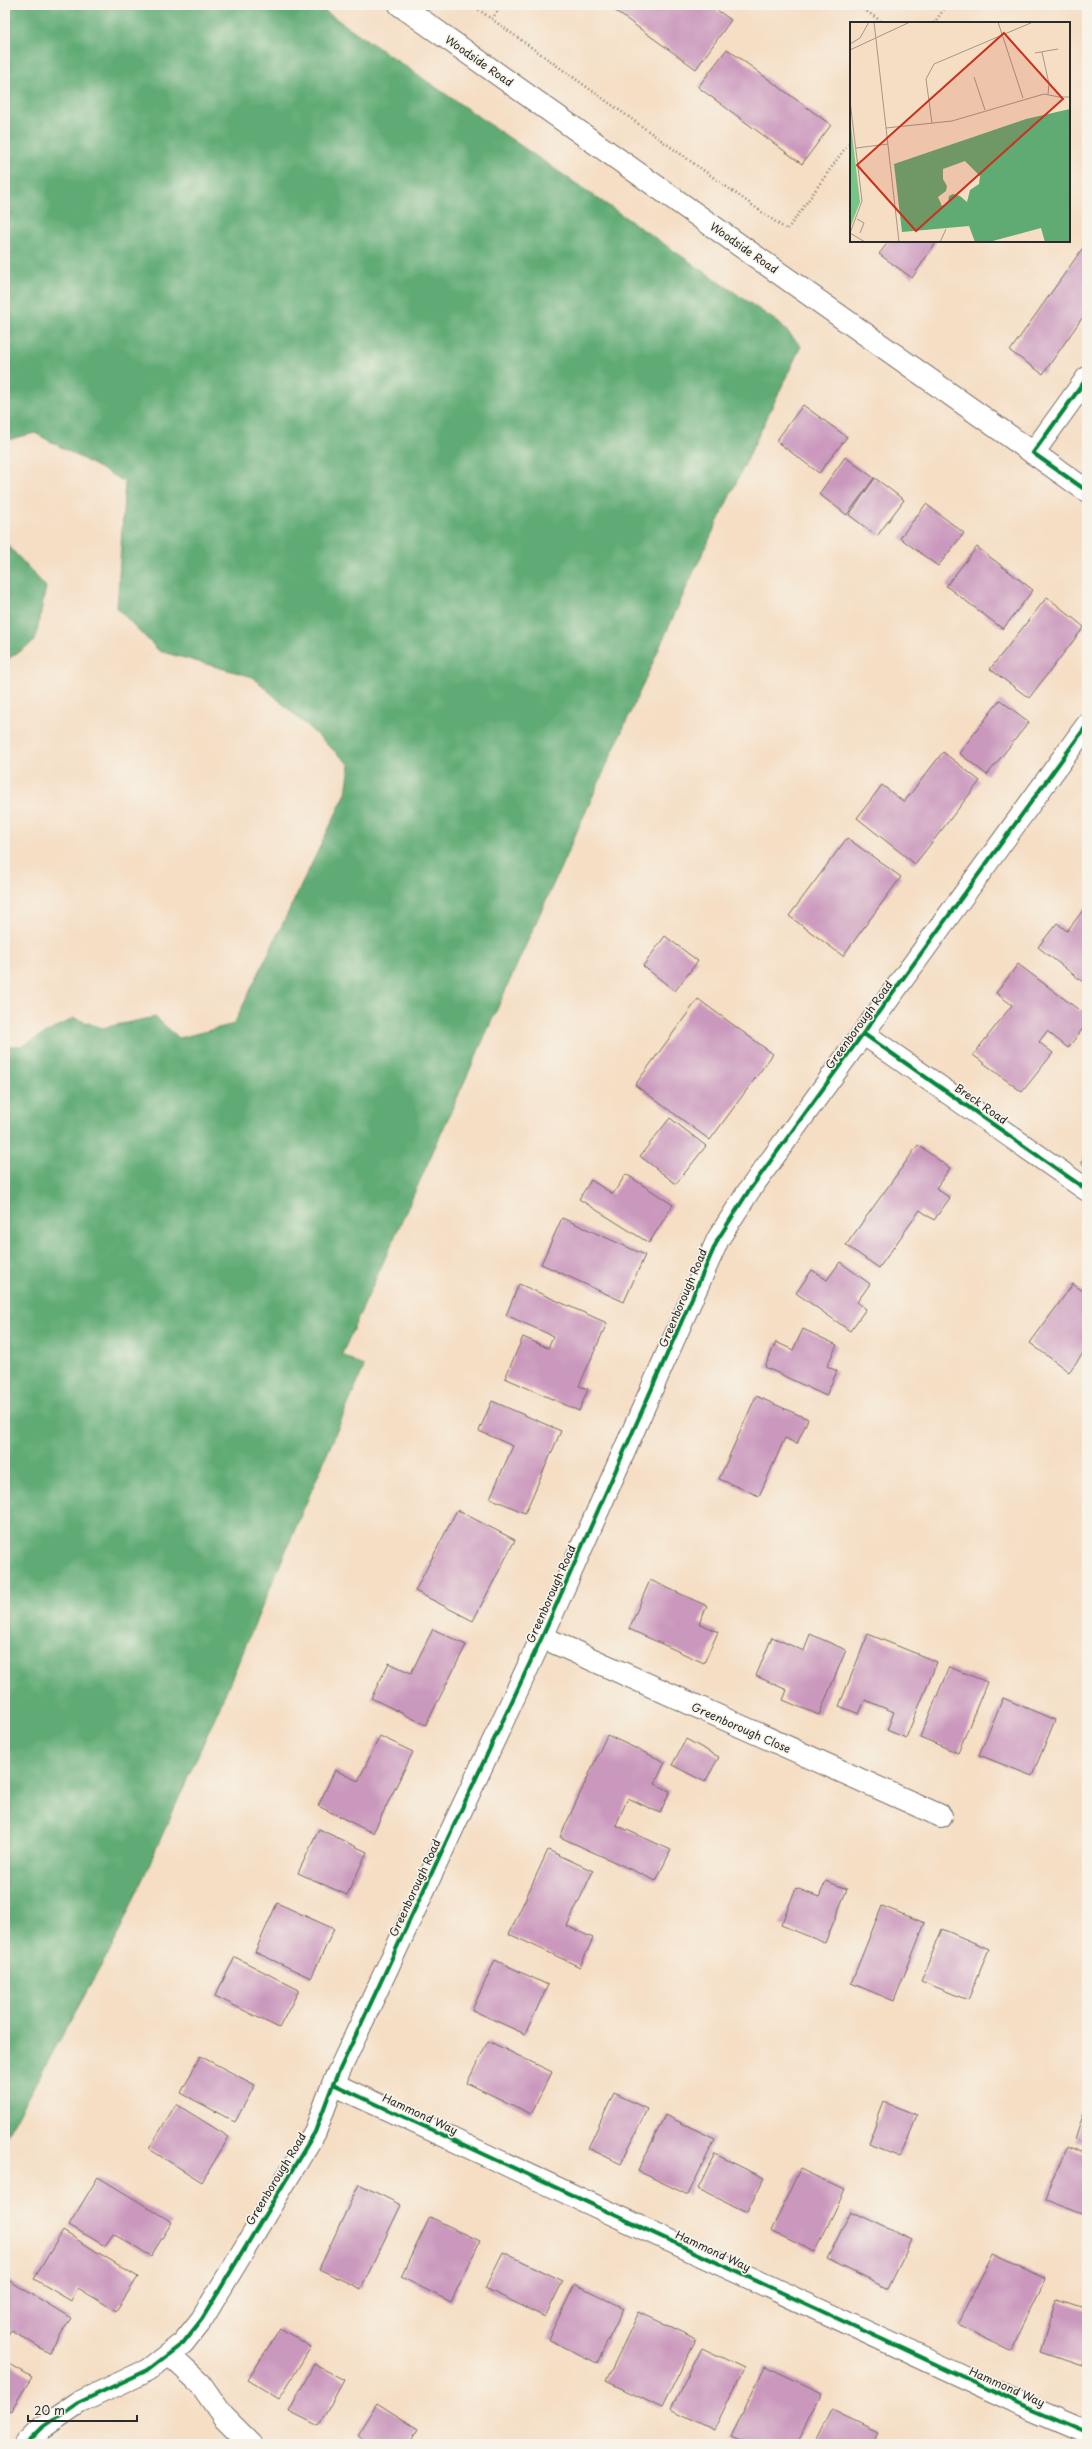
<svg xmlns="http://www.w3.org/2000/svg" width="1092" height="2449" viewBox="0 0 1092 2449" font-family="'Playpen Sans',sans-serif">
  <rect width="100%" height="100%" fill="#f7f3e8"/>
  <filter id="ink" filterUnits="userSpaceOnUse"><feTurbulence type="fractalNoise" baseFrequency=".025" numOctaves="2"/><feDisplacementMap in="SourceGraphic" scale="8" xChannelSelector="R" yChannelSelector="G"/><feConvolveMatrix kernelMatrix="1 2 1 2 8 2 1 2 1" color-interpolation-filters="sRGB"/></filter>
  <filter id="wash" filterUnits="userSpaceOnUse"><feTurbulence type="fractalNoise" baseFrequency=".012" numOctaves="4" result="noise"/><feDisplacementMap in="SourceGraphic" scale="16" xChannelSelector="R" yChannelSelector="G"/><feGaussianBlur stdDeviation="0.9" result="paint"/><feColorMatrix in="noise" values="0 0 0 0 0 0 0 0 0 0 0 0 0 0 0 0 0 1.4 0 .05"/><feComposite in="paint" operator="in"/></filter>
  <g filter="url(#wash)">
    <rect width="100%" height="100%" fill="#f5dec4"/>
    <path fill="#60ab74" stroke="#466b50" d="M5,5H316L779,323L801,346L689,582L342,1354L364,1367L219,1708L115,1941L5,2138V1046H22L74,1018L102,1028L155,1017L179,1038L234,1024L346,793L350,765L253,677L159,651L117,608L125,482L35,433L8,440L5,448Z
      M5,542L46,587L35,641L5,661Z"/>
    <g id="blocks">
      <path fill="#ca98bd" d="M607,5H710L731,20L696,69Z
        M727,49L831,125L802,164L698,87Z
        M889,241H937L912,278L879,254Z
        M1087,242V311L1043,374L1010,351Z
        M803,405L847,437L819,473L776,441Z
        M845,457L874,478L847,515L819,494Z
        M875,478L904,500L877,536L849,515Z
        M926,504L964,533L938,566L900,538Z
        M977,547L1033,590L1003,629L946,586Z
        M1047,597L1084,627L1029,698L990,669Z
        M1000,700L1029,722L987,775L959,753Z
        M943,752L980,781L915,864L857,818L882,785L904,802Z
        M847,838L901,877L843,956L789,916Z
        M1087,905V985L1038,947L1057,923L1067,931Z
        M665,936L698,961L675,991L643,966Z
        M1018,964L1087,1016V1023L1068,1048L1047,1031L1039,1042L1053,1053L1022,1092L973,1055L1012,1005L996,993Z
        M698,999L773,1054L710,1140L635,1085Z
        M670,1118L706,1146L676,1184L640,1156Z
        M918,1145L950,1168L936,1188L950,1198L934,1220L920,1210L879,1268L846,1245Z
        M1087,1154V1167L1081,1163Z
        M626,1174L673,1205L649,1243L579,1199L591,1180L613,1194Z
        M562,1218L645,1255L624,1302L541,1264Z
        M840,1262L870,1284L857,1302L866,1309L850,1331L796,1293L812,1270L827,1280Z
        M519,1284L607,1323L579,1386L588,1389L579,1411L505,1378L523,1337L548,1348L553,1336L506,1315Z
        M1073,1284L1087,1294L1085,1304L1087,1306V1348L1069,1372L1030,1343Z
        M803,1329L837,1345L827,1366L837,1371L826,1396L765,1367L776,1342L793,1350Z
        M756,1396L808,1419L797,1444L785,1438L759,1496L719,1479Z
        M492,1401L561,1431L525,1513L490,1498L513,1446L479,1431Z
        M457,1510L515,1540L473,1621L415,1591Z
        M650,1580L707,1606L699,1623L718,1632L704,1663L629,1629Z
        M433,1629L466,1645L426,1725L371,1698L389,1663L411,1673Z
        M810,1634L846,1650L819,1715L783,1700L787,1690L756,1676L772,1637L804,1651Z
        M868,1634L937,1662L906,1738L887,1730L894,1712L865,1700L859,1714L839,1706Z
        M949,1667L987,1682L958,1753L920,1737Z
        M1003,1698L1055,1720L1032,1776L979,1755Z
        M607,1735L665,1762L655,1784L670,1791L660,1813L628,1798L616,1825L671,1850L656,1881L560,1837Z
        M380,1736L413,1752L373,1833L318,1806L335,1770L358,1781Z
        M686,1739L719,1757L705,1782L672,1765Z
        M319,1829L367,1852L347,1895L298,1873Z
        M548,1850L593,1871L567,1926L593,1938L580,1967L509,1934Z
        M826,1881L847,1889L825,1943L781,1925L796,1888L819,1897Z
        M277,1903L334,1929L311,1978L255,1952Z
        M882,1906L925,1923L894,2001L851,1983Z
        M942,1929L989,1949L968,2000L921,1981Z
        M235,1957L299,1990L279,2028L215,1996Z
        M495,1960L548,1985L525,2034L472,2010Z
        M488,2041L552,2072L531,2114L467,2083Z
        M200,2056L255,2085L235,2122L181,2093Z
        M614,2093L647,2109L621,2164L588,2148Z
        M884,2102L917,2115L900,2157L868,2144Z
        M1087,2103V2144L1075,2140Z
        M176,2104L229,2137L202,2182L149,2149Z
        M665,2115L715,2139L688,2195L638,2171Z
        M1066,2147L1087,2155V2216L1045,2200Z
        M715,2154L764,2178L747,2212L698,2189Z
        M800,2169L845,2190L815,2252L771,2231Z
        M98,2177L172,2222L151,2256L113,2234L105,2246L69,2225Z
        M359,2184L401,2205L361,2289L319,2269Z
        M851,2211L912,2240L888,2289L827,2259Z
        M430,2217L480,2241L451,2302L401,2277Z
        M63,2231L138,2277L116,2311L78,2288L71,2301L34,2279Z
        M503,2252L563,2281L545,2317L485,2288Z
        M993,2254L1046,2279L1011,2351L958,2325Z
        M5,2278L71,2318L49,2353L11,2330L5,2340Z
        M575,2284L624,2308L597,2363L548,2339Z
        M1057,2300L1087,2310V2351L1082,2365L1041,2351Z
        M639,2312L696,2339L662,2408L606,2381Z
        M280,2328L311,2347L279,2399L248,2380Z
        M702,2348L744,2368L714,2430L671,2409Z
        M5,2361L32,2377L10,2412L5,2409Z
        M314,2364L344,2380L319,2426L289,2411Z
        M765,2366L822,2393L797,2444H747L731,2437Z
        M377,2403L418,2429L409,2444H371L357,2435Z
        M832,2410L878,2432L872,2444H815Z"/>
    </g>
  </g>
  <g filter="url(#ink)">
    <use href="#blocks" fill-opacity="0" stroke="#726a61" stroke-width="1"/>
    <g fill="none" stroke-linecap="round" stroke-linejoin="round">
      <g stroke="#726a61" stroke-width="24">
        <path id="street" d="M1033,453L1087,378
          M864,1034L1087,1190
          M542,1637L941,1816
          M333,2084L1019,2403L1087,2432
          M169,2354L200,2383L223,2416L251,2444
          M26,2444L43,2427L78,2403L148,2370L183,2343L202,2319L315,2132L333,2084L542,1637L718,1239L748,1192L1087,725"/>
      </g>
      <g stroke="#726a61" stroke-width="24">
        <path id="secondary" d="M400,5L1087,491"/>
      </g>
      <path stroke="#726a61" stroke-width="2.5" stroke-dasharray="1 3" stroke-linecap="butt" d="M472,5L787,230L851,140
        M857,5L884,23
        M492,19L502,5
        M934,23L947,5"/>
      <use href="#street" stroke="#fff" stroke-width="22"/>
      <use href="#secondary" stroke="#fff" stroke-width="22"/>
      <g stroke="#f7f3e8" stroke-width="6">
        <path id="cycleway" d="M1087,378L1033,453L1087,491
          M864,1034L1087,1190
          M333,2084L1019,2403L1087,2432
          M26,2444L43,2427L78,2403L148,2370L183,2343L202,2319L315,2132L333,2084L542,1637L718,1239L748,1192L1087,725"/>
      </g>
      <use href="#cycleway" stroke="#00873e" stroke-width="4"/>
    </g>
  </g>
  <g text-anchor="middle" stroke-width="3.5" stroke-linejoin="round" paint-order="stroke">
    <g font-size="11" fill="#2b2b2b" stroke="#f7f3e8">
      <text transform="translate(479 61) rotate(35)" y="4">Woodside Road</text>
      <text transform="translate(744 248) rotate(35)" y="4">Woodside Road</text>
      <text transform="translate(859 1025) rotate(-54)" y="4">Greenborough Road</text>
      <text transform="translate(981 1104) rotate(35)" y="4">Breck Road</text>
      <text transform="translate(683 1298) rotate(-67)" y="4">Greenborough Road</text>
      <text transform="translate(551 1594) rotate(-66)" y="4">Greenborough Road</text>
      <text transform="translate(741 1728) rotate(24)" y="4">Greenborough Close</text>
      <text transform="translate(415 1888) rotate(-65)" y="4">Greenborough Road</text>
      <text transform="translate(420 2114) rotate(25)" y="4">Hammond Way</text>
      <text transform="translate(276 2179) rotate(-59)" y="4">Greenborough Road</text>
      <text transform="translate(713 2251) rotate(25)" y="4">Hammond Way</text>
      <text transform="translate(1007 2387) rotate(24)" y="4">Hammond Way</text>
    </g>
  </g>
  <g transform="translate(850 22)">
    <rect width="220" height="220" fill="#f5dec4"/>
    <path d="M0,95L10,180L0,206Z" fill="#76c688"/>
    <path d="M220,87V220H195L191,206L139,220H125L119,204L52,210L44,142L176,97ZM115,139L130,154L129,162L120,168L117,180L110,174L103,172L99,174L98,181L92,184L88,175L96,169L97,164L93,157V147Z" fill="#60ab74" fill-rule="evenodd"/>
    <path fill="none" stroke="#a49687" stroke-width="1" d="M24,0L49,220M148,0L173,76M0,22L10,16L19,0M0,28L60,0M192,30L199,62L198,72M185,31L208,27M124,55L135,88M0,79L12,179L0,211M82,101L76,57L84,42L183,0M36,106L102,99L194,72L209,75H220M6,126L38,122M7,197L14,201L10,211M0,211L15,220M90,220L96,207"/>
    <path fill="#c8321e" fill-opacity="0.15" stroke="#c8321e" stroke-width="2" d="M154,11L213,77L66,209L7,143Z"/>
    <rect width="220" height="220" fill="none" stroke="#2b2b2b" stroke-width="2"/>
  </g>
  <rect width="1092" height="2449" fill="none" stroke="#f7f3e8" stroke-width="20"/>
  <path d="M28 2415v6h109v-6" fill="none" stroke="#2b2b2b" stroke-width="2"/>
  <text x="34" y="2415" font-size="12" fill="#2b2b2b" stroke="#f7f3e8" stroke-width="3" paint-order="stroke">20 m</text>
</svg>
